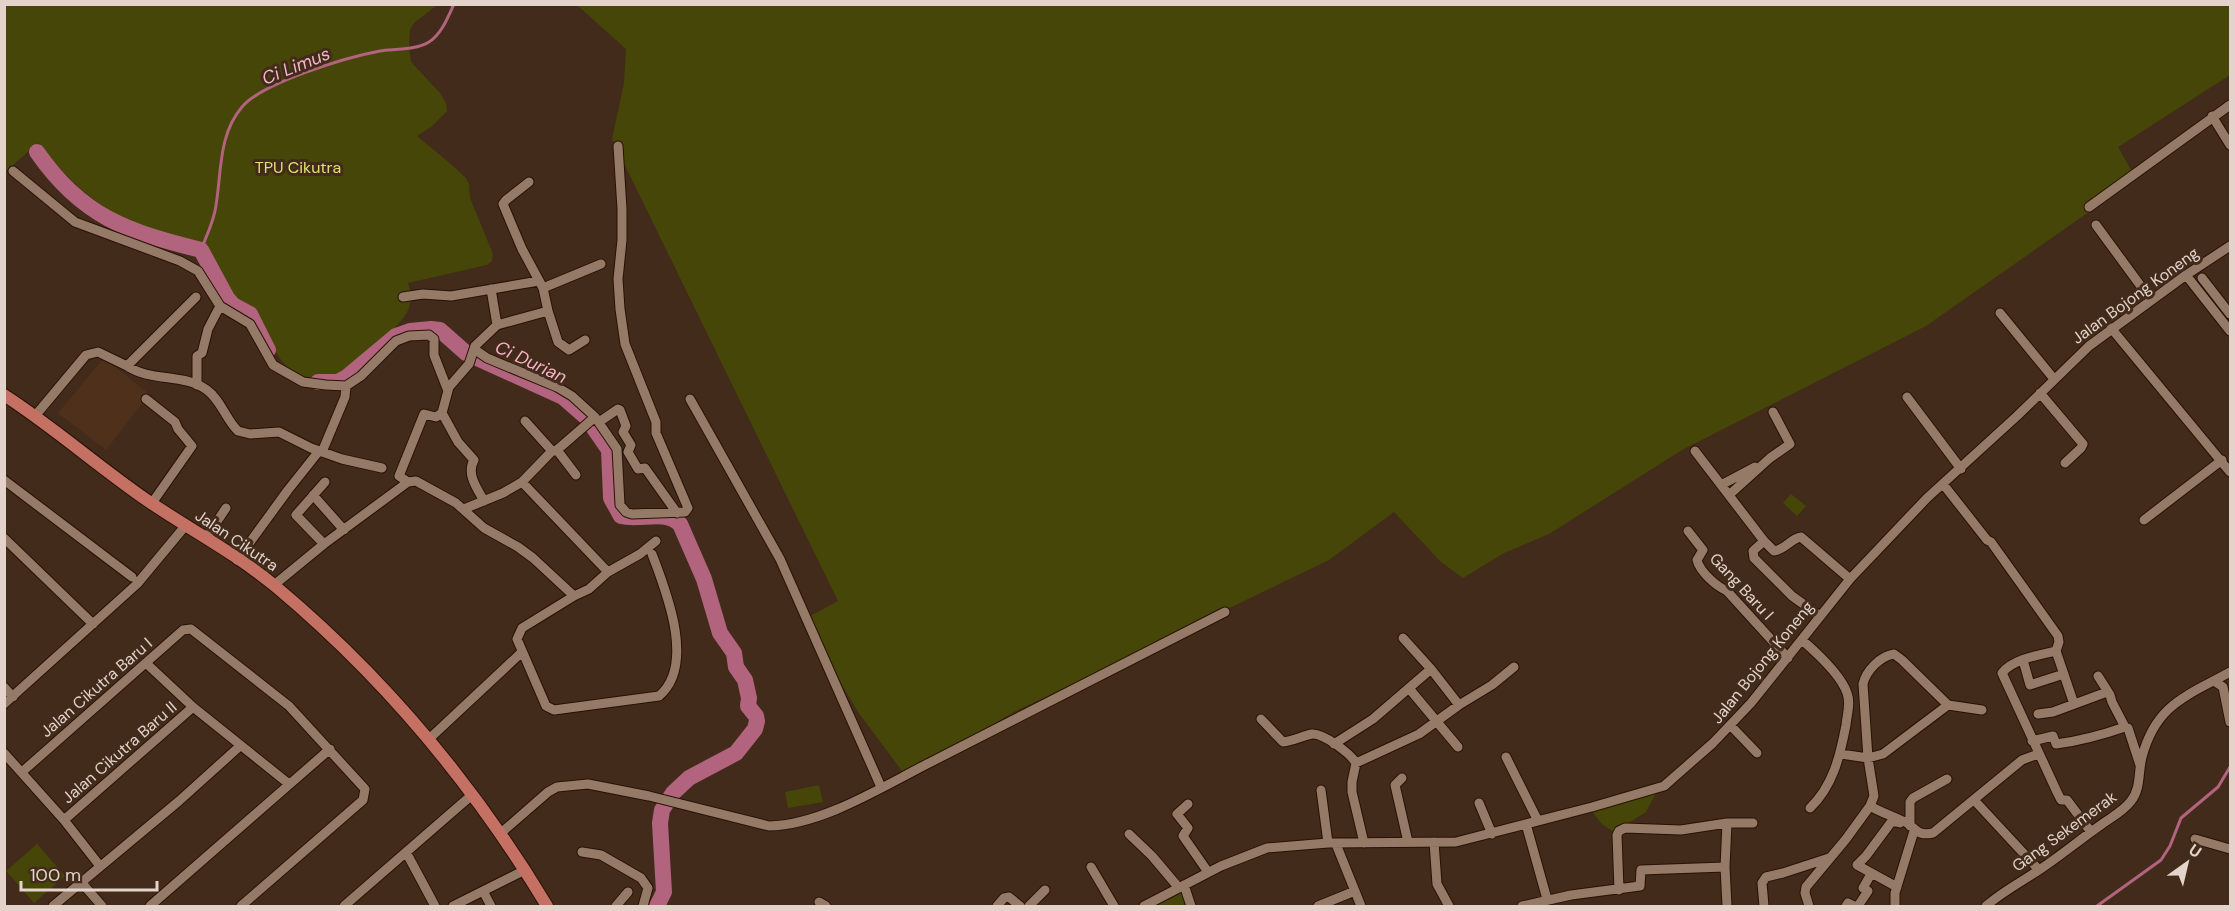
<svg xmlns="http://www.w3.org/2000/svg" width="2235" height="911" viewBox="0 0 2235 911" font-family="'DM Sans',sans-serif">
  <rect width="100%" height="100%" fill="#422b1b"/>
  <path fill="#4e301b" d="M104,358L149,394L106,450L58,413Z"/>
  <path fill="#454607" d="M2230,4V75L2118,147L2136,179L1926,326L1682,450L1549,534L1504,553L1463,578L1441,562L1394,512L1329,560L1014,712L905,775L858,712L803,620L838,601L612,139L624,83L626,49L577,5Z
    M5,5H437L414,23L410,30L409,44L411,62L440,93L446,103L447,111L431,127L417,136L452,165L466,178L469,184L470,198L493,254L492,261L487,265L408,283C411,291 412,301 408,310C403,324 350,374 335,379C327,382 312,379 303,376C269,363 273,330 253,307C248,302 242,303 237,299C223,286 215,263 207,247C185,241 162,235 141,227C99,210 65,177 38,143L5,172Z
    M1791,494L1806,506L1797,516L1783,503Z
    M819,785L823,802L788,808L785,792Z
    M1656,793L1646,812L1614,832L1602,824L1591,810Z
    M37,844L65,876L34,903L6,871Z
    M1188,884L1191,906H1148Z"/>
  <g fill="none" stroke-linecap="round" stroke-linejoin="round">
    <path stroke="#b2637e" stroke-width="3" d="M201,250C206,237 212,225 215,211C222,176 217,136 242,107C263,82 348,57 380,51C395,49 416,50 429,42C441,35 448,17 454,4
      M2097,906L2161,860L2170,846L2181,818L2218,787L2230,767"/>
    <path stroke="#b2637e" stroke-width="16" d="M37,152C82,217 128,232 201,250L227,298L233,305L250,314L268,350
      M318,382H338L347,377L396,336L410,331L431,329L440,330L466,353L563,397L587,418L609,450L611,498L621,516C641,521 664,509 680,524L704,579L720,633L734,653L736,667L745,680L749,698L748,706L756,716L757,721L755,729L736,753L689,778L673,793L662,810L660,823L664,892L657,906"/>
    <g stroke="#281204" stroke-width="11">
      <path id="minor" d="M2212,116L2230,145
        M13,171L75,222L180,261L198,271L220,306L250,324L273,365L303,382L326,385L346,386L361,376L396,341L409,336L429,335L434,339V355L448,391
        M529,182L506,200L503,204L522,249L543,288L548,311L558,342L569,350L585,340
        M2089,207L2230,105
        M2096,225L2151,300
        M2186,275L2230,331
        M2202,278L2230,314
        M543,288L601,264
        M491,289L497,325
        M403,297L423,294L451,296L539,281
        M2000,313L2054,379
        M2111,328L2230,472
        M474,349L487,358L557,387L572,396L595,417L617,449L620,505L626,512L632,514L685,512L688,508L656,433V422L625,344L620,309L618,279L622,240V209L618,146
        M127,366C151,382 183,373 207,390C221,400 226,420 238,431L250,434L279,432L311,448L342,459L382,468
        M197,385V356L202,353L208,329L220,306
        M2040,393L2083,444L2081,448L2065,463
        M1907,397L1961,469
        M146,399L175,422L178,429L192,446L152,503
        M690,399L780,559L881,787
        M442,413L458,442L474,460C466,474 477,488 484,501
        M35,416L86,355L98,352L127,366L196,297
        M525,421L552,451
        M599,422L618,409L620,410L626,426L623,432L631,445L628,452L638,469L645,468L677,513
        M557,450L576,475
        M1695,451L1764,541L1753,551L1754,558L1792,596L1820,616
        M322,452L345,397L346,386
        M4,480L132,577
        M408,482L399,476L424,414L436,417L442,413L449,387L469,364L475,346L497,325L548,311
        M408,482L416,481L456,503L484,528L518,547L533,558L574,596
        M522,482L608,572
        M1943,484L1987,540L1991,542L2058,636L2059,642L2056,651L2074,704
        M1721,485L1755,467
        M313,495L344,530
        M1729,495L1770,458L1790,444L1773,412
        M464,509L503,493L522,482L552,451L557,450L595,417
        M2144,520L2222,460
        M1688,531L1703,550L1697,560C1700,572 1716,586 1727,591L1788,658
        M4,538L93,624
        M206,538L226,508
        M1764,541L1774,551C1785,550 1791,538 1801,537L1850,579
        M324,544L296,515L325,482
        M652,554C666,591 696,665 659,696L554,710L546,706L517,639L522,628L574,596L589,589L608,572L640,554L656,541
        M237,560L288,490L319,451
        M274,585L324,544L408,482
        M1802,640C1817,653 1841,675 1847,693C1851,703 1847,714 1846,725C1840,756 1833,786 1810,808
        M2056,651C2039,655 2013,659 2002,673L2057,792L2061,800H2067L2091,832
        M2023,660L2030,685L2064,674
        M147,664L193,707L289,784
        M1431,669L1459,705L1492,685L1514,667
        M2098,676L2110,695L2112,702L2125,727L2128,728L2140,765
        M2214,681L2223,687L2230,722
        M4,687L13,697
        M1412,692L1458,747
        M4,704L137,584L186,525
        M2038,714L2053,712L2107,692
        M1261,719L1283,742C1293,741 1302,736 1312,734C1323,733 1350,753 1356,763L1419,734L1459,705
        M1731,726L1757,753
        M429,739L522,652
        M2032,741L2053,736L2056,744C2080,741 2102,735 2125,727
        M1334,744L1373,719L1431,669L1403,638
        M4,753L64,820L100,866
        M1841,754L1868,758L1883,754L1948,705L1982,710
        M1506,757L1538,821
        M1356,763L1352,782V792L1364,843
        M22,772L183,630L191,629L289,706L365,789L363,800L241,906
        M1402,778L1395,785L1408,842
        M1321,790L1328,843
        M1975,801L2039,870
        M1479,803L1492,834
        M1188,804L1177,814L1188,828L1183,836L1208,872
        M1870,806C1882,813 1895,817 1907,823C1918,830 1917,836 1933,833L2022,760L2038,754
        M64,820L193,707
        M1526,824L1547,899
        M1910,826V802L1913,798L1947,779
        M501,833L548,792L557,787L588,784L649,796L769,826C823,825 885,785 933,761C1031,712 1128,662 1225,612
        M1129,834L1152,856L1179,888
        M2195,839L2230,849
        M1434,842L1437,884L1449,906
        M1336,844L1361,906
        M406,852L435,906
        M582,852L601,855L641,878L648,888L643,906
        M1091,867L1114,906
        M1725,867L1727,906
        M81,882L102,906
        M1184,885L1191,906
        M1897,887L1857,865L1866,856L1892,821L1900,823
        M1619,890L1617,835L1619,831L1625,828L1681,830L1727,823H1753
        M483,891L491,906
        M819,902L826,906
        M53,906L179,801L240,746
        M150,906L330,749
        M344,906L473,794
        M453,906L525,870
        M616,906L628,892
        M997,906L1004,898L1009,897L1020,906
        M1029,906L1045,890
        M1144,906L1221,866L1267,848L1328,843L1456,842L1592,807L1664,786L1713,743L1751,703L1850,579L1927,498L2017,416L2089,346L2186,275L2230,246
        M1318,906L1355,891
        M1522,906L1571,895L1640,886L1641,870L1725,867L1727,823
        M1764,906L1762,883L1766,877L1783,873L1829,858
        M1809,906L1805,893L1806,887L1846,839L1870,806L1874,796L1868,758L1863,684C1866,671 1880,656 1894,654L1902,660L1948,705
        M1846,906L1848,903L1854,906
        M1858,906L1868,891L1863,888L1871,874
        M1895,906V893L1914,831
        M1986,906C2002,892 2021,882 2039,870C2059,857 2078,841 2098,827C2108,819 2123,812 2131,801C2141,789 2138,772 2142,757C2156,704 2187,696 2230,672"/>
    </g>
    <g stroke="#281204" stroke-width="14">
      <path id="major" d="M4,395C55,428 101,469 151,503C191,530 238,555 275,586C384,677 474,785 547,906"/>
    </g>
    <use href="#minor" stroke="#967a68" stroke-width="9"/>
    <use href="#major" stroke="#c47063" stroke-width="12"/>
  </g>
  <g text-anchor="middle" stroke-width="6" stroke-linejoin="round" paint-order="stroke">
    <g font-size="16" fill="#dfe170" stroke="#422b1b">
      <text x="298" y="173">TPU Cikutra</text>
    </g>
    <g font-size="16" fill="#e3d3ca" stroke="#422b1b">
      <text transform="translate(2135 295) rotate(-36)" y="6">Jalan Bojong Koneng</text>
      <text transform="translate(237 540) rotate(34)" y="6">Jalan Cikutra</text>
      <text transform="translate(1742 586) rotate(47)" y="6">Gang Baru I</text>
      <text transform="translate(1762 662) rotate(-51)" y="6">Jalan Bojong Koneng</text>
      <text transform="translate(96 687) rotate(-41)" y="6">Jalan Cikutra Baru I</text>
      <text transform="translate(119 752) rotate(-41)" y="6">Jalan Cikutra Baru II</text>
      <text transform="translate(2064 831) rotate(-36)" y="6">Gang Sekemerak</text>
    </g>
    <g font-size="18" font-style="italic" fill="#f6b3c8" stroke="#422b1b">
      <text transform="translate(296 66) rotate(-22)" y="6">Ci Limus</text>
      <text transform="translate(531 362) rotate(25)" y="6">Ci Durian</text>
    </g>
  </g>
  <rect width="2235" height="911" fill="none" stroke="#e3d3ca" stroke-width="12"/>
  <g transform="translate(2187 863) rotate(34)" stroke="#422b1b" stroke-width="4.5" paint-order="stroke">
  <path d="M0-4.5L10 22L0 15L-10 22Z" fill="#e3d3ca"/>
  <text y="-9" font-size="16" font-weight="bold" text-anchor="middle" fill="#e3d3ca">U</text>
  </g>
  <path d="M21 881v9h136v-9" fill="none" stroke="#e3d3ca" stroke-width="3"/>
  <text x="30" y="881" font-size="18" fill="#e3d3ca" stroke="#422b1b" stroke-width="4.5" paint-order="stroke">100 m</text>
</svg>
